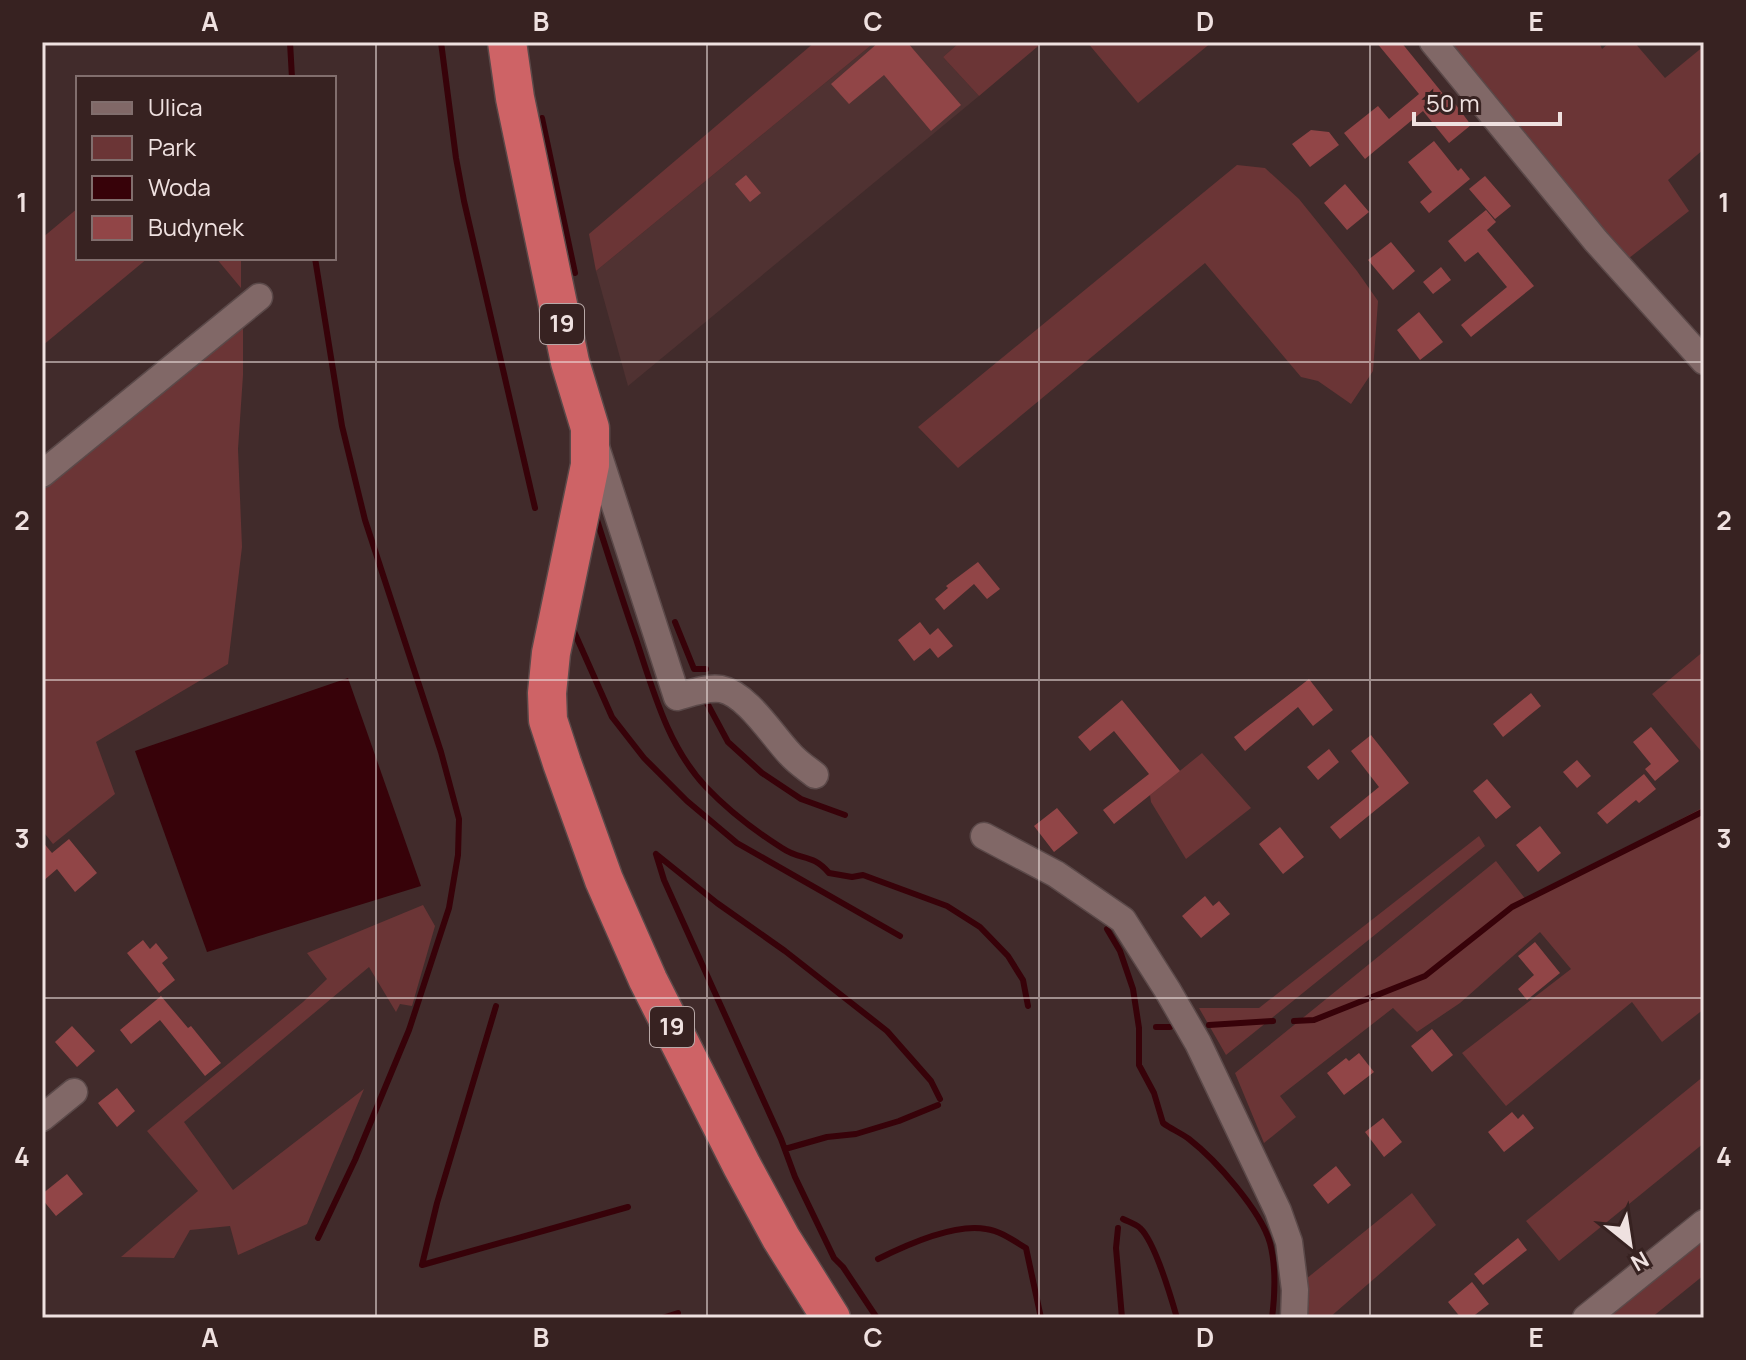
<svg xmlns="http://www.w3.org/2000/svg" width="1746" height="1360" viewBox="0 0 1746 1360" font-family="Manrope,sans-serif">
  <rect width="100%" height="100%" fill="#412b2b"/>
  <path fill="#503232" d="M875,42H960L943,57L979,96L628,386L596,271Z"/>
  <path fill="#6b3536" d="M815,42H875L596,271L589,234Z
    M960,42H1043L979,96L943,57Z
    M1087,42H1212L1138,103Z
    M1441,42H1599L1602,49L1610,42H1634L1665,78L1704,46V149L1668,180L1689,211L1624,262Z
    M1237,165L1265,168L1299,199L1357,271L1378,301L1373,371L1351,404L1318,381L1301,377L1205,263L958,468L918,427Z
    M78,208V258H148L42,346V238Z
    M216,258H241V288Z
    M243,323V375L238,449L242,547L228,664L96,742L115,794L53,844L42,830V486Z
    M1704,651V749L1701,751L1652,694Z
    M1202,753L1251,808L1186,859L1151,802L1150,795Z
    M1704,807V1009L1662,1042L1632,1002L1506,1106L1462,1053L1571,969L1540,932L1460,1003L1417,1032L1393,1008L1280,1096L1296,1117L1264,1143L1235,1073L1496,861L1527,901L1534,896Z
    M1479,836L1485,846L1226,1055L1199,1008H1259Z
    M423,905L435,926L412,1006L400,1004L396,1012L369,967L184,1122L233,1190L364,1089L307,1224L238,1255L230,1226L190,1230L174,1258L121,1257L198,1191L147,1131L303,1002L327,979L307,953Z
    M1704,1076V1143L1559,1261L1526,1221Z
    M1412,1193L1436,1225L1329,1318H1308L1309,1292L1306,1279Z
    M1704,1233V1275L1651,1318H1599Z"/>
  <path fill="#370209" d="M348,678L421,886L207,952L135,751Z"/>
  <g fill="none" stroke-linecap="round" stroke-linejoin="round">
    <path stroke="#370209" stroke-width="6" d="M290,42L292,78
      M441,42L456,158L464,201L535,508
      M542,118L575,273
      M315,258L342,426L365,520L441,752L459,819L458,855L449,908L409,1030L355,1160L318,1238
      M596,517C609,558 622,599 636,639C653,690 668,747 706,787C728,810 755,831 782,848C801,861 812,853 829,873L852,877L863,875L947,906L980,927L1008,956L1023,980L1028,1006
      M675,622L694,669H706
      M572,627L612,717L644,758L687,801L737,843L900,936
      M707,703L728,742L762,773L801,799L845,815
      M656,854L664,880L781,1139L795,1177L834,1258L843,1267L877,1318
      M656,854L717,903L785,951L887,1031L931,1081L940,1099
      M1107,929L1120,951L1133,989L1139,1028V1065L1154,1093L1163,1123C1171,1129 1181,1133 1189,1139C1216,1160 1261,1211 1270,1243C1276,1266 1275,1294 1272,1318
      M496,1006L437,1203L422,1265L628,1207
      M1294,1021L1314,1020L1425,976L1512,907L1704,811
      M1209,1025L1273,1021
      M1156,1027H1170
      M785,1149L827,1137L856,1134L899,1121L938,1105
      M1123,1219C1129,1222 1136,1224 1140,1228C1155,1242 1171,1297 1177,1318
      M1118,1228L1116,1248L1122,1318
      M878,1259C906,1245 955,1223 986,1229C1001,1231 1014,1241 1026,1248L1041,1318
      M662,1318L678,1313"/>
  </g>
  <path fill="#914547" d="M879,42H907L961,105L931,131L884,75L849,104L831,84Z
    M1376,42H1401L1444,95L1447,93L1471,125L1449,143L1423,111L1365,159L1344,133L1378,106L1389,119L1419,94Z
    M1311,130L1329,132L1339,145L1310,167L1292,144Z
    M1434,141L1458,171L1461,168L1470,179L1429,213L1420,202L1432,192L1408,162Z
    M746,175L761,193L750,202L735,184Z
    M1485,176L1511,206L1495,219L1469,189Z
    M1345,184L1369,212L1347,230L1324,203Z
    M1486,210L1496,222L1487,230L1534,286L1471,337L1461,325L1507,287L1478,252L1465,262L1448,241Z
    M1391,242L1415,271L1393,290L1368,260Z
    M1441,267L1451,280L1433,294L1423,282Z
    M1419,312L1443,342L1420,360L1397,330Z
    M978,562L1000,589L987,599L974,584L944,610L935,599L948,588L946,586Z
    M920,622L930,635L938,628L953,646L938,658L930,648L914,661L898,640Z
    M1309,679L1333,710L1313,726L1298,707L1245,751L1234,737Z
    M1531,693L1541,706L1503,737L1493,724Z
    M1122,700L1180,771L1114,824L1103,810L1149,774L1114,731L1090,751L1078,737Z
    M1651,727L1679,761L1655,781L1645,769L1651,764L1633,742Z
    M1371,735L1409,783L1340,839L1330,827L1379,787L1351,751Z
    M1329,749L1339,762L1318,780L1307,767Z
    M1577,760L1591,776L1577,788L1563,772Z
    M1644,774L1656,789L1639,803L1636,800L1607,824L1597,813Z
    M1487,779L1511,807L1496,819L1473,791Z
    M1057,808L1078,833L1054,852L1034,826Z
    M1540,826L1561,853L1538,872L1516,845Z
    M1280,827L1304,857L1283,874L1259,844Z
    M69,839L97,873L75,892L57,869L42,882V841L52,853Z
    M1205,896L1213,906L1219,901L1230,914L1201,938L1182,916Z
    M143,940L150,949L156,943L168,958L162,963L175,980L159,993L127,953Z
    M1535,942L1560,973L1527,1000L1518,989L1534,975L1518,956Z
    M161,996L188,1028L191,1026L221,1063L205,1076L160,1020L131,1044L120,1030Z
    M72,1026L95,1051L77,1067L55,1042Z
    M1432,1029L1453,1055L1432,1072L1411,1046Z
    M1359,1053L1374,1072L1344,1095L1327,1073L1346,1058L1349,1061Z
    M117,1088L135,1111L117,1127L98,1103Z
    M1512,1112L1518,1119L1523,1114L1534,1128L1504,1152L1488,1132Z
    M1383,1118L1402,1142L1384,1157L1365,1132Z
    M1336,1166L1351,1185L1328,1204L1313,1185Z
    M67,1174L83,1194L56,1216L42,1199V1194Z
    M1518,1238L1527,1250L1483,1285L1474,1274Z
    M1472,1282L1489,1304L1471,1318H1461L1448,1302Z"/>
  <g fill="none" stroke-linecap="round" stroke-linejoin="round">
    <g stroke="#5b4949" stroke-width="29">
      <path id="minor" d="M1433,42L1596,241L1704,361
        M596,447L677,697C691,693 706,687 721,689C747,694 772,735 790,754C797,762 806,768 815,775
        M42,474L259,297
        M984,836L1056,874L1123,920L1168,991L1198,1043L1278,1211L1289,1242L1295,1290L1294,1318
        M42,1118L74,1092
        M1586,1318L1704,1223"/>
    </g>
    <g stroke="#5b4949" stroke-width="41">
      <path id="highway" d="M507,42L515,98L570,362L590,428V465L551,653L547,693L548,720L562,763L604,880L648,980L742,1166L781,1238L831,1318"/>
    </g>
    <use href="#minor" stroke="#816867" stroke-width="26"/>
    <use href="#highway" stroke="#ce6366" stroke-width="38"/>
  </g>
  <path fill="none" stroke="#efe1e0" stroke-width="2" stroke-opacity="0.55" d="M376,42V1318M707,42V1318M1039,42V1318M1370,42V1318M42,362H1704M42,680H1704M42,998H1704"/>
  <g text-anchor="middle" stroke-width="8" stroke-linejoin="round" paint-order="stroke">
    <g fill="#372221" stroke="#b8a8a7" stroke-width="2">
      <rect x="540" y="304" width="44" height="40" rx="6"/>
      <rect x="650" y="1007" width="44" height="40" rx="6"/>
    </g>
    <g font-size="24" font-weight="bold" fill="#efe1e0">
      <text x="562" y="332">19</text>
      <text x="672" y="1035">19</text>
    </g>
  </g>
  <rect width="1746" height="1360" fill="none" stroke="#372221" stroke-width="88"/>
  <rect x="76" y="76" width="260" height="184" fill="#372221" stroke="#816e6d" stroke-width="2"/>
  <rect x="92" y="102" width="40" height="12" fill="#816867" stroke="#816e6d" stroke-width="2"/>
  <text x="148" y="116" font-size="24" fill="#efe1e0">Ulica</text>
  <rect x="92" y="136" width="40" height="24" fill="#6b3536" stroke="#816e6d" stroke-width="2"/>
  <text x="148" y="156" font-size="24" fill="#efe1e0">Park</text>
  <rect x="92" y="176" width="40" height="24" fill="#370209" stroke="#816e6d" stroke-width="2"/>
  <text x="148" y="196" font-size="24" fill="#efe1e0">Woda</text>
  <rect x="92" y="216" width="40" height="24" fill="#914547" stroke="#816e6d" stroke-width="2"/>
  <text x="148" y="236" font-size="24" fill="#efe1e0">Budynek</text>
  <g transform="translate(1630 1244) rotate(150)" stroke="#372221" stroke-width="6" paint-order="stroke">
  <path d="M0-6L14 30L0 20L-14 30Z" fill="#efe1e0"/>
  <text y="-12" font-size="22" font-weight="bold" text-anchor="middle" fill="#efe1e0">N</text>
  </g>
  <path d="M1414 112v12h146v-12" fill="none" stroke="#efe1e0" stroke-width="4"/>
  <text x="1426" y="112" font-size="24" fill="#efe1e0" stroke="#372221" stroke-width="6" paint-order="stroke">50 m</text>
  <rect x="44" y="44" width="1658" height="1272" fill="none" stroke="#efe1e0" stroke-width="3"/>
  <g font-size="26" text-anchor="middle" font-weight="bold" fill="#efe1e0">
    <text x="210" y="31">A</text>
    <text x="541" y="31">B</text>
    <text x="873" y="31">C</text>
    <text x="1205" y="31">D</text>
    <text x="1536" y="31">E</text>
    <text x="22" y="212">1</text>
    <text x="1724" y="212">1</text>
    <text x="22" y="530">2</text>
    <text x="1724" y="530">2</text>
    <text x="22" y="848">3</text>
    <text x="1724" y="848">3</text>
    <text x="22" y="1166">4</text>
    <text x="1724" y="1166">4</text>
    <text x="210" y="1347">A</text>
    <text x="541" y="1347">B</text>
    <text x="873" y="1347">C</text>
    <text x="1205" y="1347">D</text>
    <text x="1536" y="1347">E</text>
  </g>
</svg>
